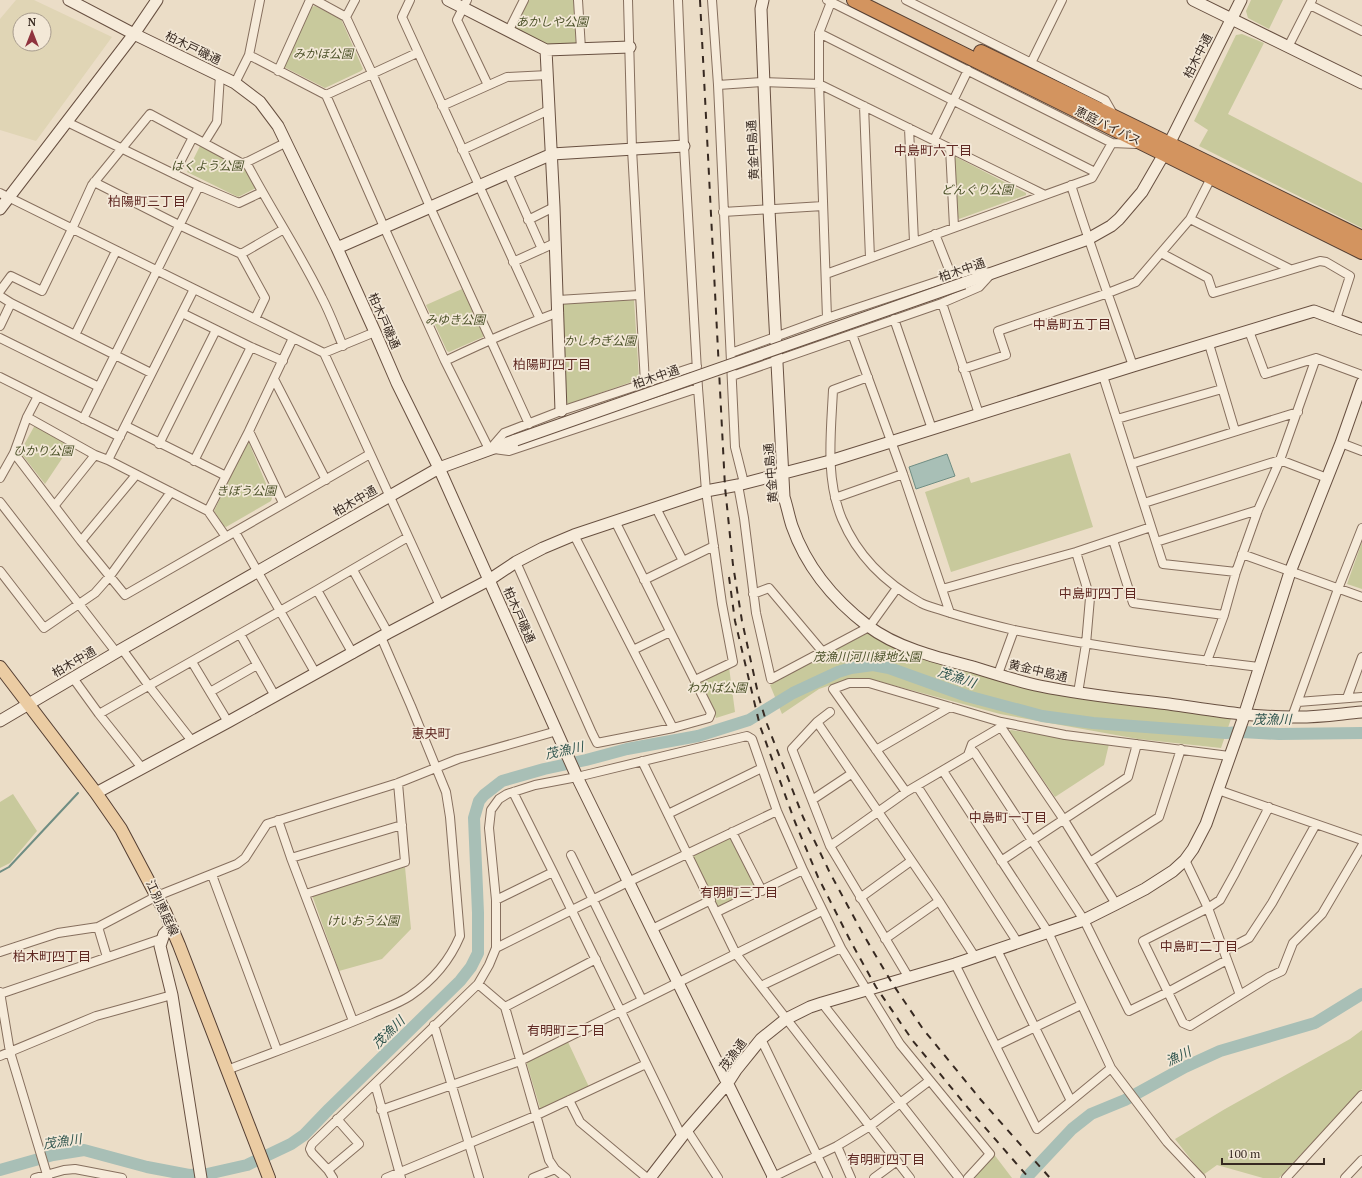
<svg xmlns="http://www.w3.org/2000/svg" width="1362" height="1178" viewBox="0 0 1362 1178" font-family="'PT Serif','Noto Sans JP',serif">
  <rect width="100%" height="100%" fill="#ebddc7"/>
  <path fill="#e0d5b5" fill-rule="evenodd" d="M16,0H34L112,37L36,141L0,130V19ZM20,20H44V44H20Z"/>
  <path fill="#c8c99c" d="M528,0H574L576,44L551,46L516,29L515,27Z
    M1251,0H1283L1269,29L1248,18L1246,11Z
    M315,6L341,19L363,69L361,71L325,88L284,67L283,65L311,7Z
    M1242,34L1264,43L1228,114L1362,183V228L1199,146L1208,130L1194,121L1236,35Z
    M200,146L248,170L256,188L238,197L187,172Z
    M956,157L1026,193V195L959,219L958,217L954,158Z
    M462,289L484,334L483,337L449,352L447,351L426,305Z
    M634,300L639,378L637,380L569,404L567,403L562,304Z
    M35,425L71,445L45,484L20,452Z
    M247,442L249,443L272,498L271,501L226,527L224,526L214,511Z
    M1070,453L1093,527L951,572L925,492L969,477L971,483Z
    M1362,542V589L1347,584Z
    M865,632L900,648L1035,690L1232,716L1221,748L1138,739L1000,714L870,679H848L819,689L782,714L770,685Z
    M729,667L735,712L716,718L699,680Z
    M1011,730L1109,744L1104,765L1055,797L1009,731Z
    M13,794L37,831L10,863L0,868V802Z
    M732,837L757,890L718,908L693,856Z
    M405,867L411,929L382,959L339,971L312,895Z
    M1362,1030V1089L1279,1178H1263L1217,1165L1203,1175L1175,1139L1225,1109L1350,1039Z
    M568,1042L589,1087L545,1109L540,1108L526,1061Z
    M993,1153L1012,1178H971Z"/>
  <path fill="#a8bfb6" stroke="#6f8d83" d="M947,454L955,476L916,489L909,467Z"/>
  <g fill="none" stroke-linecap="round" stroke-linejoin="round">
    <path stroke="#6f8d83" stroke-width="2" d="M0,872L9,867L78,793"/>
    <path stroke="#a8bfb6" stroke-width="12" d="M0,1170L53,1155L84,1150L147,1167L189,1175L207,1174L247,1165L291,1144L304,1135L329,1109L460,981L471,967L478,953V913L474,818L479,801L484,795L502,781L544,769L586,760L627,749L698,736L749,720L793,693L838,672L851,668L873,665L889,668L967,696L1042,716L1093,723L1226,733L1242,732L1279,734L1362,733
      M1026,1178L1072,1129L1091,1114L1125,1100L1185,1067L1220,1051L1315,1023L1362,994"/>
    <g stroke="#866f5e" stroke-width="10">
      <path id="street" d="M260,0L249,55L326,95L384,227L445,361L489,449
        M315,0L346,17L372,73L430,207L529,424
        M410,0L402,17L540,319
        M467,0L457,20L488,85
        M578,0L581,49
        M628,0L632,149L645,383
        M678,0L684,146L698,388L706,491L722,604L733,662L695,680
        M712,0L718,85L735,447L744,483
        M827,0L1112,143L1136,144
        M906,0L1105,100L1113,114
        M1310,5L1362,31
        M346,17L355,0
        M509,30L524,0
        M819,33L1095,172
        M1288,47L1312,0
        M1031,63L1062,0
        M278,71L310,0
        M235,83L249,55
        M718,85L762,82L819,84L1043,194
        M326,95L417,53
        M442,106L507,77L548,75
        M864,106L870,258
        M67,122L199,186L239,203L262,192
        M909,128L914,242
        M934,140L968,70
        M204,143L217,122L220,75
        M950,148L954,227
        M462,150L549,110
        M246,162C270,208 299,251 322,298C330,313 336,330 343,346
        M508,173L542,249
        M174,174L193,137
        M94,182L179,225L241,254L265,298L255,319
        M1071,185C1090,246 1112,305 1133,366
        M0,193L324,353L375,332
        M723,212L823,206
        M1190,219L1290,269
        M528,220L554,207
        M935,234L952,277
        M1161,253L1208,278L1213,293L1320,261L1326,262L1350,276L1336,319
        M241,254L284,229
        M513,262L555,243
        M826,274L1092,178L1112,143
        M0,291L11,276L42,291L72,229L92,185L150,114L243,164L287,142
        M0,296L11,303L151,373
        M558,300L639,295
        M942,303L979,414
        M182,313L251,347L283,361
        M827,318L819,84V33L831,2
        M894,319L932,429
        M0,326L11,303
        M1249,331L1265,374L1316,358L1362,375
        M852,334L903,474L950,613
        M75,335L116,251
        M0,338L99,387
        M1209,344L1235,431
        M324,353L440,606
        M731,353L827,318L972,270L990,273
        M445,361C483,343 520,326 559,312
        M963,369L1006,355L998,331L1108,293L1136,282L1190,219L1211,178
        M732,376L942,303L979,287L990,275
        M1103,376L1163,564L1236,572
        M0,377L120,437
        M868,377L833,390C831,433 825,478 842,519C858,557 885,583 921,603C927,606 934,608 941,610C965,618 989,624 1014,630C1095,647 1177,657 1259,667
        M274,379L326,480
        M27,417L95,455L108,460L208,511L249,431L293,338
        M83,419L199,186
        M1117,419L1222,389
        M126,426L226,476
        M249,431L283,503
        M1341,443L1362,451
        M159,444L216,330
        M491,448L504,433L561,411L697,366
        M494,449L509,451L698,388
        M14,453L81,541L125,595L370,454
        M108,460L194,289
        M194,461L251,347
        M1131,464L1298,412
        M0,478L14,453L27,417L38,396
        M738,485L744,518L756,613L771,679L869,627L897,588
        M835,498L903,474
        M0,502L116,652
        M1144,503L1280,460L1327,478
        M55,505L95,455
        M656,508L683,561
        M208,511L226,537
        M235,532L316,674
        M574,535L673,728
        M1113,540L1133,603L1224,615
        M81,541L136,475
        M1156,542L1258,510
        M1076,552L1090,598L1086,644L1078,693
        M1242,554L1362,597
        M516,562L592,733L597,743L673,728L709,718L711,713L615,521
        M353,570L388,633
        M0,571L44,628L95,593L110,576L171,492
        M644,580L714,546
        M942,589L1076,552L1151,527
        M317,590L353,654
        M753,594L769,588L822,651
        M240,634L275,696
        M122,649L149,686L192,741
        M633,650L670,632
        M1207,661L1224,615L1236,572L1258,510L1280,460L1316,358
        M192,662L228,722
        M998,674L1014,630
        M73,678L99,714L142,768
        M210,692L257,665
        M1347,698L1362,657
        M1298,702L1362,697
        M99,714L317,590L408,537
        M1292,717L1338,589L1362,528
        M817,722L830,712
        M1001,722L1065,735L1229,756
        M876,750L950,707
        M968,755L972,744L1001,727
        M642,761L736,954L910,1178
        M943,771L1048,932L1111,1068L1167,1142L1201,1178
        M917,786L1018,943
        M1218,790L1362,840
        M513,792L553,872L682,1137
        M906,792L833,689L849,683H869L1001,722V727L1064,820L1116,904
        M812,800L851,774
        M668,814L762,768
        M278,820L291,858L353,1021
        M732,832L762,891
        M830,846L906,792L974,752L1084,920L1129,1011L1168,992L1227,960
        M571,855L642,1000
        M291,858L402,825
        M1185,860L1208,908L1143,941L1183,1023L1190,1026L1269,977L1282,971L1293,943L1322,914L1362,846
        M1001,861L1128,777L1137,744
        M1090,862L1159,817L1181,749
        M212,875L277,1050
        M306,894L405,862L398,783
        M860,898L911,861
        M496,900L553,872
        M717,912L803,870
        M98,927L157,896L237,864L245,858L267,824L398,783L458,759L557,731
        M652,929L711,900
        M885,939L939,901
        M496,948L628,882L777,811
        M997,950L1071,1101
        M1224,951L1249,938L1272,903L1316,824
        M0,952L58,933L98,927L107,957
        M955,964L1037,1129L1111,1068
        M909,978L830,846L792,749L817,722L939,901L975,957
        M478,984L505,1007L549,1160L555,1169L566,1178
        M761,986L841,948
        M0,992L10,1052L48,1178
        M0,994L161,939
        M1240,995L1208,908L1220,900L1235,873L1269,807
        M822,1003L959,1178
        M505,1007L596,959
        M434,1025L479,1178
        M761,1039L828,1178
        M996,1046L1081,1005
        M0,1056L96,1016L172,995
        M227,1070C274,1052 322,1035 369,1015C382,1009 398,1004 410,996C432,981 450,960 460,936L450,817L446,792L411,706L381,637
        M375,1084L401,1178
        M569,1100L580,1122L647,1178
        M381,1110L520,1061L822,911
        M687,1130L718,1178
        M837,1146L851,1178
        M328,1170L359,1144L337,1119
        M35,1178L64,1170L75,1169L122,1178
        M333,1178L328,1170L312,1153L310,1149L312,1144L478,984L489,965L496,948V900L489,828L491,810L499,799L507,794L535,785L577,777L747,736L752,739L777,811L803,870L841,948L900,1044L990,1154L968,1178
        M386,1178L535,1116L646,1064
        M533,1178L555,1169
        M771,1178L837,1146L870,1126L929,1081
        M874,1178L897,1161
        M1286,1178L1362,1095
        M1345,1178L1362,1160"/>
    </g>
    <g stroke="#685041" stroke-width="13">
      <path id="secondary" d="M69,0L134,34L235,83L260,102L278,126L337,248L375,332L397,383L439,468L577,777L774,1178
        M448,0L546,50L630,47
        M763,0L761,9L769,210L784,497C787,506 789,517 792,526C806,566 834,600 868,626C897,648 938,658 973,667C995,674 1017,681 1040,686C1083,695 1126,699 1169,704C1210,710 1251,717 1292,717C1315,718 1339,714 1362,712
        M1193,0L1362,83
        M546,50L554,207L561,411
        M0,209L134,34L157,0
        M337,248L552,154L684,146
        M964,283L1088,239L1111,226L1119,219L1142,192L1164,154L1241,0
        M0,721L122,649L439,468L516,440
        M96,793L228,722L388,633L489,580L516,562L543,548L574,535L706,491L738,485L830,461L1133,366L1314,311L1362,329
        M171,927L164,934L160,946L172,995L201,1178
        M650,1178L687,1130L727,1084L736,1070L761,1039L786,1019L810,1007L822,1003L955,964L1084,920L1116,904L1145,889L1173,871L1185,860L1193,849L1206,824L1242,722L1290,572L1341,443L1362,383"/>
    </g>
    <g stroke="#543e32" stroke-width="14">
      <path id="primary" d="M0,667L96,793L121,829L165,912L179,945L269,1178"/>
    </g>
    <g stroke="#543e32" stroke-width="16">
      <path id="highway" d="M854,0L1362,252
        M981,52L1362,238"/>
    </g>
    <use href="#street" stroke="#f6ebda" stroke-width="8"/>
    <use href="#secondary" stroke="#f6ebda" stroke-width="11"/>
    <use href="#primary" stroke="#ebcca3" stroke-width="12"/>
    <use href="#highway" stroke="#d3945f" stroke-width="14"/>
    <path stroke="#372921" stroke-width="2" stroke-dasharray="7 7" stroke-linecap="butt" d="M700,0L725,487L733,565L742,621L759,698L767,724L803,817L830,873L863,934L892,983L923,1029L981,1100L1050,1178
      M729,577L735,621L760,726L795,822L818,877L851,942L876,987L913,1041L968,1108L1029,1178"/>
    <g stroke="#685041" stroke-width="13" stroke-linecap="butt">
      <path id="secondary-bridge" d="M516,440L964,283"/>
    </g>
    <use href="#secondary-bridge" stroke="#f6ebda" stroke-width="11"/>
  </g>
  <g text-anchor="middle" stroke-width="3.5" stroke-linejoin="round" paint-order="stroke">
    <g font-size="12" font-style="italic" fill="#4c5229" stroke="#f3e8d7">
      <text x="552" y="26">あかしや公園</text>
      <text x="323" y="58">みかほ公園</text>
      <text x="207" y="170">はくよう公園</text>
      <text x="977" y="194">どんぐり公園</text>
      <text x="455" y="324">みゆき公園</text>
      <text x="600" y="345">かしわぎ公園</text>
      <text x="43" y="455">ひかり公園</text>
      <text x="246" y="495">きぼう公園</text>
      <text x="867" y="661">茂漁川河川緑地公園</text>
      <text x="717" y="692">わかば公園</text>
      <text x="363" y="925">けいおう公園</text>
    </g>
    <g font-size="12" fill="#372921" stroke="#f3e8d7">
      <text transform="translate(193 48) rotate(26)" y="4">柏木戸磯通</text>
      <text transform="translate(1198 56) rotate(-63)" y="4">柏木中通</text>
      <text transform="translate(1108 126) rotate(26)" y="4">恵庭バイパス</text>
      <text transform="translate(753 150) rotate(-93)" y="4">黄金中島通</text>
      <text transform="translate(962 270) rotate(-19)" y="4">柏木中通</text>
      <text transform="translate(384 321) rotate(66)" y="4">柏木戸磯通</text>
      <text transform="translate(656 377) rotate(-19)" y="4">柏木中通</text>
      <text transform="translate(771 473) rotate(-95)" y="4">黄金中島通</text>
      <text transform="translate(355 501) rotate(-30)" y="4">柏木中通</text>
      <text transform="translate(519 615) rotate(66)" y="4">柏木戸磯通</text>
      <text transform="translate(74 662) rotate(-30)" y="4">柏木中通</text>
      <text transform="translate(1038 671) rotate(13)" y="4">黄金中島通</text>
      <text transform="translate(162 908) rotate(65)" y="4">江別恵庭線</text>
      <text transform="translate(733 1055) rotate(-53)" y="4">茂漁通</text>
    </g>
    <g font-size="13" fill="#602923" stroke="#f3e8d7">
      <text x="933" y="155">中島町六丁目</text>
      <text x="147" y="206">柏陽町三丁目</text>
      <text x="1072" y="329">中島町五丁目</text>
      <text x="552" y="369">柏陽町四丁目</text>
      <text x="1098" y="598">中島町四丁目</text>
      <text x="431" y="738">恵央町</text>
      <text x="1008" y="822">中島町一丁目</text>
      <text x="739" y="897">有明町三丁目</text>
      <text x="1199" y="951">中島町二丁目</text>
      <text x="52" y="961">柏木町四丁目</text>
      <text x="566" y="1035">有明町二丁目</text>
      <text x="886" y="1164">有明町四丁目</text>
    </g>
    <g font-size="13" font-style="italic" fill="#31564f" stroke="#f3e8d7">
      <text transform="translate(957 677) rotate(19)" y="5">茂漁川</text>
      <text x="1272" y="724">茂漁川</text>
      <text transform="translate(564 750) rotate(-12)" y="5">茂漁川</text>
      <text transform="translate(388 1032) rotate(-45)" y="5">茂漁川</text>
      <text transform="translate(1178 1056) rotate(-26)" y="5">漁川</text>
      <text transform="translate(62 1141) rotate(-8)" y="5">茂漁川</text>
    </g>
  </g>
  <g transform="translate(32 32)"><circle r="19" fill="#f3e8d7" stroke="#a89c8e"/>
  <path d="M0-3L7 15L0 10L-7 15Z" fill="#90333e"/>
  <text y="-6" font-size="11" font-weight="bold" text-anchor="middle" fill="#372921">N</text>
  </g>
  <path d="M1222 1158v6h102v-6" fill="none" stroke="#372921" stroke-width="2"/>
  <text x="1228" y="1158" font-size="12" fill="#372921" stroke="#f3e8d7" stroke-width="3" paint-order="stroke">100 m</text>
</svg>
